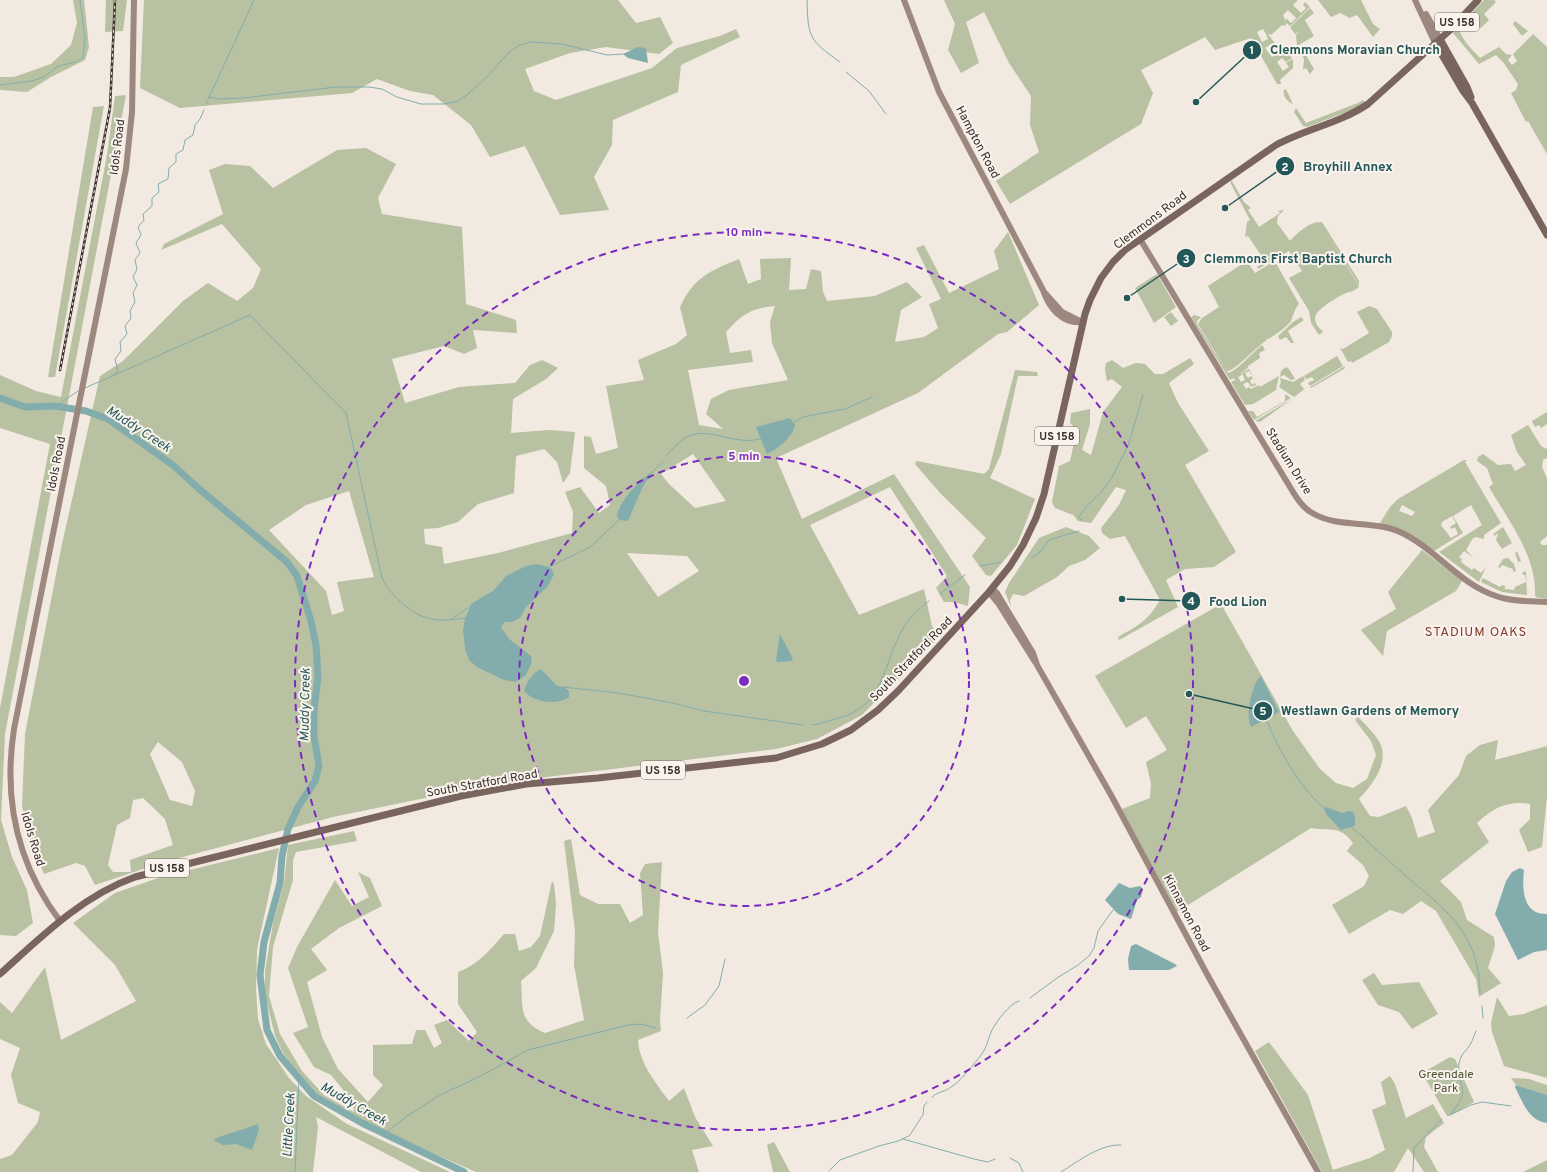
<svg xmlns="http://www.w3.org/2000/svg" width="1547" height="1172" viewBox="0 0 1547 1172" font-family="Overpass,sans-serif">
  <rect width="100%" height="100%" fill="#f2e9e1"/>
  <path fill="#b8c1a1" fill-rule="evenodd" d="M73,0H84L89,47L85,60L51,77L27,92L0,90V77H14L51,64L71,45L77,23Z
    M106,0H127L123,31L105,32Z
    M144,0H618L636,23L660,17L673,43L659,54L606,47L570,53L525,69L534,91L556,100L652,68L677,48L720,36L736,29L740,37L681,65L678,92L613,120L612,145L594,177L609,210L560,215L525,146L490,157L471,125L433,95L410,91L377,79L352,93L180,108L140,88Z
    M944,0H1298L1293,5L1301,13L1306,8L1303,5L1305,2L1310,7L1290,26L1287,23L1285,26L1282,25L1271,35L1269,34H1266L1263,29L1257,32L1262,42L1268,39L1266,34H1268L1277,46L1274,49L1271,44L1265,48L1272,57L1277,54L1275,50L1278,47L1286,51L1292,58L1286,62L1282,58L1277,62L1283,71L1289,67L1286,63L1292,59L1293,60V68L1280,80L1281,84H1277L1251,38L1215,50L1205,37L1141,70L1153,93L1141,124L1010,204L996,181L1039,152L1030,125L1031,96L1009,63L984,12L966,22L979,63L961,73L948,50L955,24ZM1288,10L1296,18L1291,23L1286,18V22L1283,15Z
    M1318,0H1361L1373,24L1380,29L1373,37L1357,15L1350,18L1340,13L1331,17Z
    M1484,0H1494L1496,2L1484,14L1489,20L1481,28L1473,21L1464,29L1461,25L1462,23Z
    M1310,8L1314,13L1305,20L1314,36L1297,46L1296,35L1299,32L1295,34L1290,27Z
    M1515,21L1528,31L1522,36L1513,24Z
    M1455,28L1459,30C1463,40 1471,49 1480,58L1499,47L1506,54L1512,55L1508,60L1512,65L1517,61L1513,54L1533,34L1547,47V154L1528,121L1526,122L1511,93L1516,90L1518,84L1503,62L1496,55L1479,64L1453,33Z
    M1304,52L1314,69L1310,74L1306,68L1303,70L1304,59L1302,54Z
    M1286,89L1293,104C1288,102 1282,96 1284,90Z
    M126,95L5,734L1,820L12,857L27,890L33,923L16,936L0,935V708L50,444L0,428V375L36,391L61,397L107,155L115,96Z
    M1363,100L1365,102L1352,110L1307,127L1303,126L1294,112L1296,108L1306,123L1360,102L1348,108Z
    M104,106L55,377H48L93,107Z
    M366,148L396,164L378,198L382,214L462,227L466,304L516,320L517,333L473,330L477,348L464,354L444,346L392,359L405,403L459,387L515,383L530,365L542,360L558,368L546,379L513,399L511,433L549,430L575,432L570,473L563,483L557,462L544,449L516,456L514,493L478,504L458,522L438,528L424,529L425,544L442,547L444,564L498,553L572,533L573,512L565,492L580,487L599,513L610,505L606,486L584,468V436L591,437L596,454L618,448L606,386L644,380L638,360L676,344L687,335L680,307C694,277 710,271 739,259L748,284L761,279L760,259L791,258L789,290L806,289L811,269L821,271L823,292L827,301L875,296L907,282L922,297L901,310L895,342L924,337L938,328L929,304L941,299L916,248L924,245L949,293L999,269L994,251L1008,232L1039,305L1007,332L998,334L918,393L776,458L802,519L894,474L970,587L968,606L954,602H944L936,588L947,576L890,487L810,525L859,615L924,589L932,626L939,637L862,715L817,739L776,749L498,783L333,817L164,862L95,885L85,866L76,863L44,874L32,846L22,806L25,734L62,544L100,376L123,361L183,301L208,283L237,301L253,288L261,269L222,224L161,250L164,244L223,214L209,170L225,164L250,166L273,188L337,150ZM775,306L770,322L772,343L788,380L729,390L711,399L706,414L723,429L699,425L688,370L753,362L751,350L730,353L726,332C742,314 751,308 775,306ZM693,454L726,501L695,508L669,484L661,474ZM349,491L374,577L337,582L344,611L332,615L326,591L269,530L306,505ZM627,553L687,556L699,571L658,597ZM158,742L182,762L195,791L192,806L170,800L150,754ZM143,798L165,819L173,845L130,860L131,872H113L108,865L117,825L130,818L133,800Z
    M1232,181L1244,202L1251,208L1248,210L1259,227L1280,213L1278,211L1284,210L1278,216L1277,223L1290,241C1297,233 1310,221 1322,222L1359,281V285L1320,222L1359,286C1355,292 1351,291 1346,293C1338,297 1314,310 1315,319C1316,326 1319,327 1323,332L1319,335L1311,323L1309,311L1289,278L1302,271L1289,251L1258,269L1257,267L1263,263L1261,260L1263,258L1248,236L1245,237L1247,222L1250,220L1230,182Z
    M1273,262L1277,265L1299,304C1295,308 1293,316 1291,321C1288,326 1274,336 1268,339L1266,338L1267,340C1257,346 1235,371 1227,371L1198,324L1202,318L1219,307L1208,286L1244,263H1248L1255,273Z
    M1157,274L1176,307L1154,323L1135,288Z
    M1369,306L1377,309L1392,332V336L1389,342L1352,363L1351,361L1348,362L1340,348L1343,349L1369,333L1357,312Z
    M1171,312L1178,321L1171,326L1164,317Z
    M1194,315L1201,317L1197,321V324L1228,373C1236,372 1254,351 1262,345L1265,350L1259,353L1260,358L1248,366V368L1241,373L1242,375L1238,377L1241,382L1245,380L1242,373L1249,369L1253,376L1249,371L1245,373L1248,378L1251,376L1257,383L1253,378L1250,381L1252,385L1255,383L1256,385L1251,387L1248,382L1243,384L1246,389L1249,387L1251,389L1259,385L1260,387L1279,376L1276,390L1253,404L1245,405L1231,382L1235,380L1234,378L1230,380L1191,317Z
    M1301,317L1304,320L1288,331L1294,343H1291L1286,337L1280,340L1278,336L1293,322Z
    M1337,356L1343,366L1310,386L1308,383L1314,380L1312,377L1306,379L1304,376Z
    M1190,358L1194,364L1169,383L1178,403L1209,451L1185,465L1236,552L1214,567L1185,569L1166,580L1178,607L1119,640L1118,637C1139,625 1147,622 1160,600L1125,536L1110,539L1102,533L1101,528L1119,505L1126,490L1116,487L1091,523L1078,521L1073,515L1055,508L1052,502L1059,466L1070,461L1077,430L1070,423L1071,413L1090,409V424L1082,450L1091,455L1103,412L1122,387L1112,379L1107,381L1105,370L1106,363L1112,360L1123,368L1136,363L1145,364L1155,374H1163Z
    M1345,366L1344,369L1311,388L1310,387Z
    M1286,367L1289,369L1295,379L1291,380L1284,375L1280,377L1281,371Z
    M1015,370L1037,372L1038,376H1018L1001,454L990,478L1035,499L1017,545L991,576L986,575L972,556L986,538L941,494L915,464L917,461L984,474L989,469Z
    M1303,376L1305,380L1300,384L1304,389L1307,387L1294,397L1279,387L1281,382L1280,378L1293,382Z
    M1285,394L1291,398L1254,420L1248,411H1253L1257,417L1285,401Z
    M1292,399L1260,422L1255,421Z
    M1547,412V424L1541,428L1539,425L1535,427L1532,421Z
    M1528,425L1541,446L1547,449V458L1543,460L1542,467L1547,478V536L1540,542L1542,545H1547V599L1535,597H1537L1535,596C1537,556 1508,520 1489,487L1493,484L1487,468L1477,461L1478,457L1483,454L1498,465L1511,464L1515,471L1526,465L1517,452L1511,435Z
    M1464,460H1467L1465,462L1501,523L1484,535V539L1476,537L1473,538L1466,550L1474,558L1464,551L1459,557L1462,559L1461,562L1472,570L1474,568L1481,573L1486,567L1479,582L1439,552L1482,525L1471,505L1453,516L1463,533L1434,551L1399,529L1380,523L1390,507L1398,499ZM1402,505L1415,512L1412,516L1399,511ZM1452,516L1456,523L1450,527L1451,529L1455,527L1458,534L1451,538L1441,525L1442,522Z
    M1066,527L1089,536L1100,548L1085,560L1069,566L1057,577L1024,596L1013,594L1010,600L1011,607L1005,592L1009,583L1039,538Z
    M1503,527L1512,543L1502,549L1496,540L1498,534H1496L1495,536L1493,534Z
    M1422,550L1462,581L1456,591L1387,631L1383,656L1361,630L1396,609L1388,592Z
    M1517,551L1526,573L1527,595L1502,592L1481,582L1483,578L1500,587L1502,585L1505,586V589L1514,590L1515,587L1526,582L1525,575H1523L1522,573L1525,571L1521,561L1518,562L1515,553Z
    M1508,558L1514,564L1516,571L1513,572V569L1502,565L1500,568L1498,567L1503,559Z
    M1221,604L1293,731L1320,769L1336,783L1353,788L1367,779L1376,755L1371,741L1355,720L1358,717C1365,724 1373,732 1379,741C1391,761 1372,785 1359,799L1370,816L1379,817L1406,806L1412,818L1418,838L1435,832L1428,810L1459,775L1466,756L1480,745L1498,740L1495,760L1547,746V796L1542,847L1528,852L1519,830L1530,819V804C1508,800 1493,808 1477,823L1489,842L1440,881L1461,902L1467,920L1494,937L1495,946L1488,968L1501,983L1479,997L1476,979L1436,911L1421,901L1403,914L1390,910L1349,934L1332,905L1364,886L1369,876L1363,865L1347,851L1353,843C1339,824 1331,832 1311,828L1177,912L1122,809L1150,798L1151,784L1146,762L1167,750L1146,716L1126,728L1095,676Z
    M354,831L357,841L296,852L293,860V880L273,947L269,996L280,1034L302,1071L324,1095L354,1112L353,1102L331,1075L314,1067L293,1033L308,1027L288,968L297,947L335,880L352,906L369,897L358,872L370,878L382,906L339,928L311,949L327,970L307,982L322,1037L338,1069L368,1102L383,1085L373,1075V1045L412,1044L416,1030H425L434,1048L442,1043L434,1025L447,1020L469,1041L477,1032L458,1004V972C478,965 490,950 504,934H515L519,951L531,947L540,936L552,881L554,884L556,904L554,931L536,968L521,981C523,1007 518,1022 545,1033L584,1020L574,965L575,931L564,841L571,839L580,895L598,904H620L630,923L643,915L640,873L645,864L662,862L658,932L663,973L660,1020L661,1031L638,1040C639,1063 656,1083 669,1101L684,1088L695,1117L713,1146L692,1150L699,1172H476L389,1134L316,1095L284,1055L275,1036L265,995V971L273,923L284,883L288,845Z
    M279,848L257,949L256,990L258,1019L266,1044L289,1078L306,1096L347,1124L450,1172H421L316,1117L318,1127L313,1172H0V1159L12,1155L38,1122L40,1112L18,1103L11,1075L20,1048L0,1039V1002L12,1013L45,967L61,1040L136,1001L115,965L73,923L115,893L161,877Z
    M1374,973L1382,985L1419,982L1438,1014L1412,1029L1399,1012L1378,1005L1362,980Z
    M1497,997L1509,1016L1524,1014L1547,1005V1078L1504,1066L1492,1032L1491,1023Z
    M1269,1042L1308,1095L1333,1170L1370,1158L1385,1150L1372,1110L1386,1104L1381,1082L1390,1076L1395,1084L1406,1118L1433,1104L1444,1123L1426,1137L1424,1147L1438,1172H1424L1408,1148L1394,1172H1322L1255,1051Z
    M1450,1057L1455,1059L1474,1102L1449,1116H1447L1422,1073Z
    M1511,1078L1529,1079L1547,1085V1095L1516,1085Z
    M774,1142L790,1172H773L767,1145Z
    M1547,1160V1172H1523Z"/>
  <path fill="#82adac" d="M638,47L646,48L648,63L628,58L623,54Z
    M790,418L795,425C792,438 779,448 767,454L756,427Z
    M654,470L643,486L628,521L619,520L617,515C620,500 642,478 654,470Z
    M538,564L551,568L554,574L548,586L526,607L520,618L512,622H505L501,627L509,639L531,656L532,662L526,675L522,678L515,682L504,680L477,667L469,660L465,649L463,630L465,619L471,604L493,591L506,576L526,566Z
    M780,634L793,659L791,661L778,662L776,661Z
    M541,669L557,686L564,687L569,691V697C557,706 533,702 524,691C526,683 533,672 541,669Z
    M1261,676L1279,712L1251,727C1245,719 1252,682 1261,676Z
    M1326,807L1342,813L1349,811L1353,812L1355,817V826L1341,830L1326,814L1324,808Z
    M1520,868L1524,870C1522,888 1522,915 1547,914V950L1534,952L1518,960L1495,914L1506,881L1512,872Z
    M1119,883L1130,888L1140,886L1143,889L1141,897L1137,900L1131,919L1118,914L1105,900Z
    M1136,944L1175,964L1177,966L1169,970H1129L1128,959L1131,946Z
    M1516,1085L1547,1095V1123C1529,1121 1523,1103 1515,1087Z
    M258,1124L259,1130L252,1150L236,1144L223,1145L214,1140V1139C229,1133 243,1130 258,1124Z"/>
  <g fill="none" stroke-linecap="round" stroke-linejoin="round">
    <path stroke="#82adac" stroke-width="1" d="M807,0C808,38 809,40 840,62
      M846,72L869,91L886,114
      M0,85L32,81L44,77L58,66L76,62L83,57L85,38L80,0
      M209,97L219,99L243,98L336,87H369L382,89L397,97L421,104H444L458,101L467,95L488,76L509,52L520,45L530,42L562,44L607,55L623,54
      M206,104L254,0
      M114,375L118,371L115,359L121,351L120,342L127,334L125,326L131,318L130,311L135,302L133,293L137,285L133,277L137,269L135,260L140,253L136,243L141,235L138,227L144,220L143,214L152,206V198L159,192L158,184L168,179L169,168L176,162V154L183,150L185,140L193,135L195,125L200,119L204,110
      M85,388L250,315L346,413L382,578C387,588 393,595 401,602C423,622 438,622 466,618
      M56,406L78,391
      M794,422L803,417L845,409L872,397
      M666,456C669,451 675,447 679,443C703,419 733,449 762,438
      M654,470L663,462
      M1082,521L1079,517L1085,508L1102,491L1111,479L1128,446L1143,395
      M1032,558L1040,552L1049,540L1079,531
      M980,566L1001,562
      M549,567L590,547L620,519
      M940,594L965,575
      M450,620L468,608
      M563,687L618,693L673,703L704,711L803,725
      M1266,719C1280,752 1298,786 1325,809
      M812,725C822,724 830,720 839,718C884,706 883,665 902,630C908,619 919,609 929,601
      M1351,827C1368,840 1382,856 1399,870C1441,907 1480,930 1480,993
      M1030,998L1057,978L1078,965L1089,956L1094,948L1098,931L1113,910
      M1482,1006L1483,1018
      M687,1018L705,1005L719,986L725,959
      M932,1097C939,1091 945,1092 951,1087C959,1083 975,1063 981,1055C987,1048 988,1038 992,1030C997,1021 1009,1004 1019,1001
      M1450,1115C1474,1087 1456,1090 1459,1064C1460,1054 1467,1051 1471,1043C1473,1040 1474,1035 1476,1031
      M1450,1115L1471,1105L1482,1102L1511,1106
      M384,1134L407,1116L442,1094L481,1076L528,1050L628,1025L641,1024L656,1028
      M903,1139L974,1159L988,1162L995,1159
      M1010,1158L1019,1163L1023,1172
      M829,1171L840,1160L879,1146L898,1141L909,1136L923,1115L924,1106L927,1102
      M295,1172L299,1078
      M1061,1172C1079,1161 1100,1144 1121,1145
      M1413,1172L1414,1148L1442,1119"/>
    <path stroke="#82adac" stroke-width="7" d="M0,398L25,407L55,406L86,411L108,419L174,466L198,488L287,562L297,576L311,621L316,645L318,676L314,710V736L319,766L315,781L298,807L288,829L282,856L280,883L264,942L260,975L267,1030L280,1056L314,1096L362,1123L464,1172"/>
    <path stroke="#9d887f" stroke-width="6" d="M904,0L939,92L1043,290C1049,308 1062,324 1082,322
      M1415,0L1435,43
      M1426,14L1440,39
      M1140,239L1290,487C1296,497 1303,509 1314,514C1339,528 1373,520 1400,532C1435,548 1459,584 1496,596C1512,602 1530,601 1547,602
      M1045,293L1062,312L1082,322
      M992,588L997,593L1033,653L1037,665L1111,795L1208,976L1318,1172
      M989,592L998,603L1035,662
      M60,921C17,864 3,800 14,729L126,169L132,112L134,0"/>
    <path stroke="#79655e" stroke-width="7" d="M1440,39L1467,87L1471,97
      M1435,43L1463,91L1472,103L1547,235
      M0,974C41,937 82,896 135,877L461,796L526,784L598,778L776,758L822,744L851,730L878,710L898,691L989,592L1010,566L1023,545L1036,518L1044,494L1085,314L1090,300L1101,278L1113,262L1125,250L1276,145C1306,129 1340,123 1368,104L1449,31L1478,0"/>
    <g stroke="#392f2b" stroke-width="2.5">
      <path id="rail" d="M60,370L110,108L115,0"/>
    </g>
    <use href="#rail" stroke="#faf3ed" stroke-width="1" stroke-dasharray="3" stroke-linecap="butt"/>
  </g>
  <g fill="none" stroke="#7b2cbf" stroke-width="2" stroke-dasharray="7 5">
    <circle cx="744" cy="681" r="225"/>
    <circle cx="744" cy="681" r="449"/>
  </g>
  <g text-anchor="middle" stroke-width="4" stroke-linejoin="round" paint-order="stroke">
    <g fill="#faf3ed" stroke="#736a65" stroke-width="1">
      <rect x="1435" y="13" width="44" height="18" rx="3"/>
      <rect x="1035" y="427" width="44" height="18" rx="3"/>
      <rect x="641" y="761" width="44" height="18" rx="3"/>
      <rect x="145" y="859" width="44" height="18" rx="3"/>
    </g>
    <g font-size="11" font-weight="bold" fill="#392f2b">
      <text x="1457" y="26">US 158</text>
      <text x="1057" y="440">US 158</text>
      <text x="663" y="774">US 158</text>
      <text x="167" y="872">US 158</text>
    </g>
    <g font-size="12" fill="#392f2b" stroke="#faf3ed">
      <text transform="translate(978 142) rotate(62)" y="4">Hampton Road</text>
      <text transform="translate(117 147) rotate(-83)" y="4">Idols Road</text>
      <text transform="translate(1150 220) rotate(-37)" y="4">Clemmons Road</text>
      <text transform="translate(1289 461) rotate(58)" y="4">Stadium Drive</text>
      <text transform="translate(56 464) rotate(-79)" y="4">Idols Road</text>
      <text transform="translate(911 659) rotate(-46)" y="4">South Stratford Road</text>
      <text transform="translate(482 783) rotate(-10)" y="4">South Stratford Road</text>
      <text transform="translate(33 839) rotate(73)" y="4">Idols Road</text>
      <text transform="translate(1187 913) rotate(62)" y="4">Kinnamon Road</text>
    </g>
    <g font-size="12" fill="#4b5531" stroke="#faf3ed">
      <text x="1446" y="1078">Greendale<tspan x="1446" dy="14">Park</tspan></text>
    </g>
    <g font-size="13" font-style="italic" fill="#235858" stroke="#faf3ed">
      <text transform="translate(139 428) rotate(33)" y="5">Muddy Creek</text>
      <text transform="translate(304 705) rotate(-89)" y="5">Muddy Creek</text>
      <text transform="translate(354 1103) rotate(30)" y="5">Muddy Creek</text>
      <text transform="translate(288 1125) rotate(-87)" y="5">Little Creek</text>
    </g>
    <g font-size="13" letter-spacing="1" fill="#833829" stroke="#faf3ed">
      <text x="1476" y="636">STADIUM OAKS</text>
    </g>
  </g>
  <circle cx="744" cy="681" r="6" fill="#7b2cbf" stroke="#faf3ed" stroke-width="2"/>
  <g font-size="12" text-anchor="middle" font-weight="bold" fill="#7b2cbf" stroke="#faf3ed" stroke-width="4" stroke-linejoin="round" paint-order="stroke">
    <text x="744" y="236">10 min</text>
    <text x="744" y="460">5 min</text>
  </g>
  <path fill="none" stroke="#235858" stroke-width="1.5" d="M1196 102L1252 50M1225 208L1285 166M1127 298L1186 258M1122 599L1191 601M1189 694L1263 711"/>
  <g fill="#235858" stroke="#faf3ed" stroke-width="1.5">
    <circle cx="1196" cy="102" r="4"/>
    <circle cx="1225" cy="208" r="4"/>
    <circle cx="1127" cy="298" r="4"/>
    <circle cx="1122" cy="599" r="4"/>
    <circle cx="1189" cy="694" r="4"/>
    <circle cx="1252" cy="50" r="10"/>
    <circle cx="1285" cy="166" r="10"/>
    <circle cx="1186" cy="258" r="10"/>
    <circle cx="1191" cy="601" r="10"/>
    <circle cx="1263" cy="711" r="10"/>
  </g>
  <g font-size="12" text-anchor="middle" font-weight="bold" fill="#fff">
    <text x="1252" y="54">1</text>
    <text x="1285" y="171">2</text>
    <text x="1186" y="263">3</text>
    <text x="1191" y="605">4</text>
    <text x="1263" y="715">5</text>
  </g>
  <g font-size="13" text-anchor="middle" font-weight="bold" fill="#235858" stroke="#faf3ed" stroke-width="4" stroke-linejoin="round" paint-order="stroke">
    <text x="1355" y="54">Clemmons Moravian Church</text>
    <text x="1348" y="171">Broyhill Annex</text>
    <text x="1298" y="263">Clemmons First Baptist Church</text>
    <text x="1238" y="606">Food Lion</text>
    <text x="1370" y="715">Westlawn Gardens of Memory</text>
  </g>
</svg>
